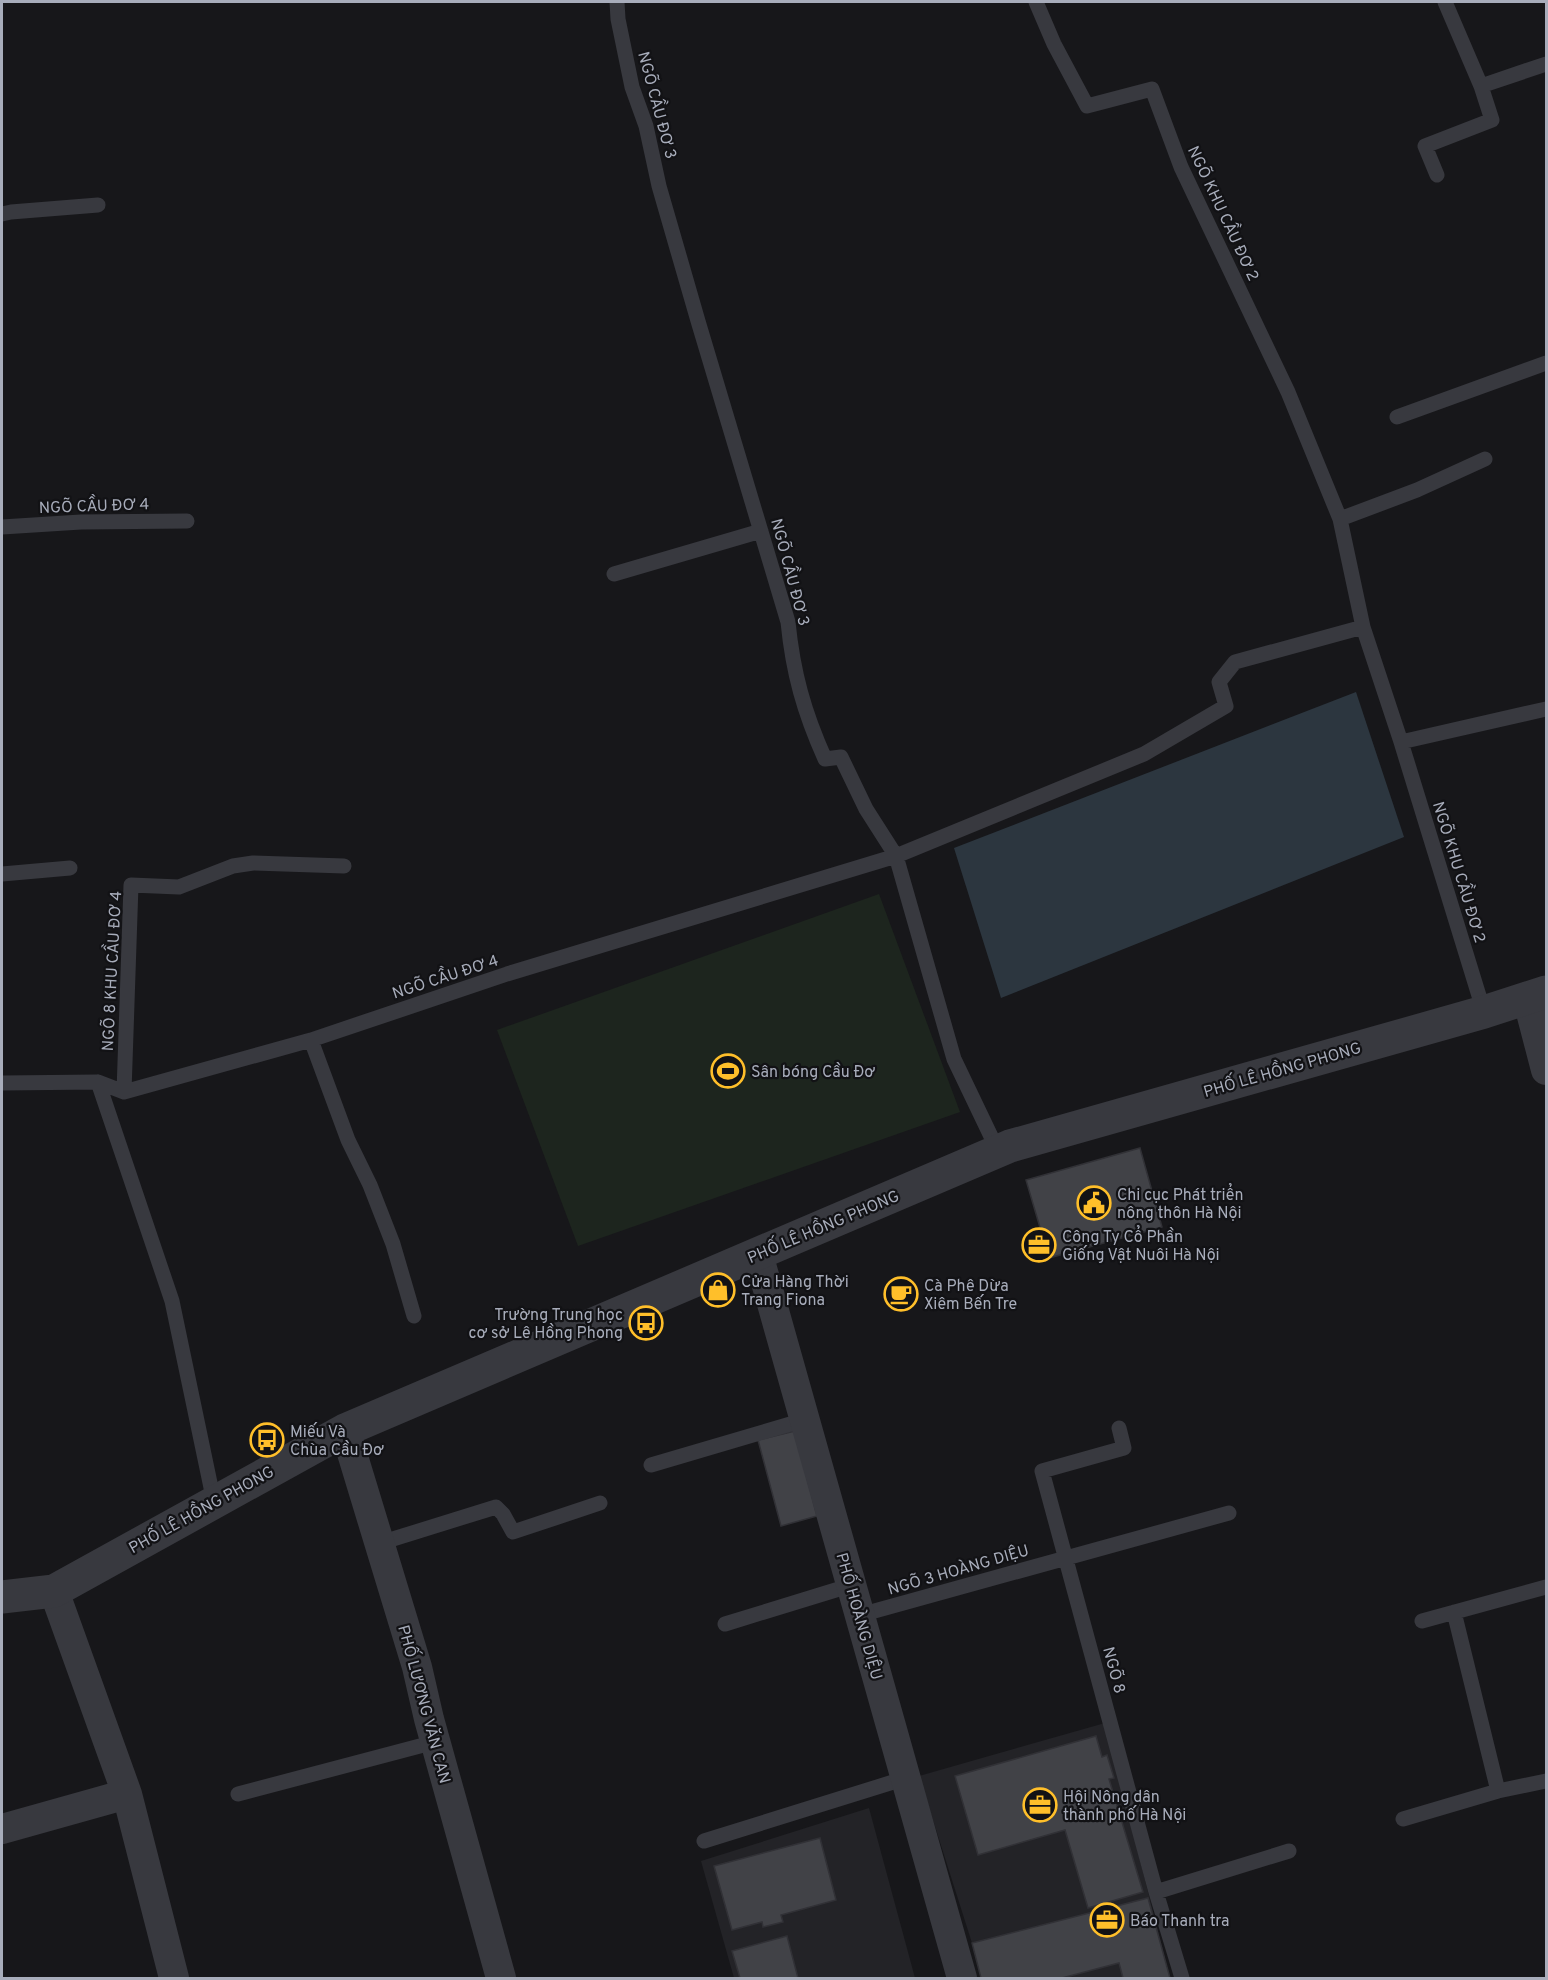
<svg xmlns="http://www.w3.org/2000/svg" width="1548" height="1980" viewBox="0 0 1548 1980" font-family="Overpass,sans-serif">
  <rect width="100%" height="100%" fill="#17171a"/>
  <path fill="#232327" d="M1105,1723L1170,1978H981L972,1943L919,1776Z
    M869,1808L915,1978H734L701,1861Z"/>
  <path fill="#1d251e" d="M879,894L960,1112L578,1246L497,1030Z"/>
  <path fill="#2c363f" d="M1356,692L1404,837L1001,998L954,848Z"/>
  <path fill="#414247" stroke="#313136" stroke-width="1.5" d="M1140,1148L1162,1227L1049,1258L1026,1180Z
    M795,1431L817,1516L781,1526L758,1440Z
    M1096,1736L1102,1757L1107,1755L1114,1778L1109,1779L1143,1892L1088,1908L1065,1830L978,1855L955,1776Z
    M820,1838L836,1900L781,1915L783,1922L763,1927L762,1922L732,1930L714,1866Z
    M1148,1898L1170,1978H1123L1119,1963L1062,1978H981L972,1943Z
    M787,1936L798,1978H740L732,1951Z"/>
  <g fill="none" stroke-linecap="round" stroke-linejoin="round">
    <path stroke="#38393f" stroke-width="15" d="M617,2L618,19L632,87L646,126L659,186L698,321L788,622C793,673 804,712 825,759L841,757L866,809L896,856L954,1059L998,1151
      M1036,2L1054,44L1087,106L1152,89L1181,167L1288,392L1340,519L1363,627L1401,742L1484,1012
      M1445,2L1481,86L1546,64
      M1437,175L1425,146L1492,120L1481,86
      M2,214L11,212L98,205
      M1397,417L1546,363
      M1340,519L1417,490L1485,459
      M2,527L81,522L187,521
      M614,574L761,531
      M1401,742L1546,709
      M2,874L70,868
      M311,1040L348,1140L370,1185L393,1244L414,1316
      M98,1082L172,1301L214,1502
      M2,1083L98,1082L124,1092L311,1040L507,974L896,856L1144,754L1226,706L1219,682L1235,662L1363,627
      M124,1092L131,885L179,887L233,866L253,863L344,866
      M1119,1428L1124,1448L1042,1471L1156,1892L1182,1978
      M651,1465L804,1420
      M380,1543L496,1507L503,1514L513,1532L600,1503
      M1454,1612L1498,1791
      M860,1615L1229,1513
      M1422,1621L1546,1587
      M725,1624L852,1585
      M238,1794L435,1742
      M1403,1819L1498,1791L1546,1781
      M704,1841L906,1778
      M1156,1892L1289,1851"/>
    <path stroke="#38393f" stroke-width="30" d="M1527,997L1546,1070
      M758,1254L962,1978
      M345,1430L417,1667L429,1719L501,1978
      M54,1591L127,1794L174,1978
      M2,1829L127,1794"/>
    <path stroke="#38393f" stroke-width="33" d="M2,1597L54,1591L345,1430L1010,1146L1484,1012L1546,992"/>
  </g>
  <defs>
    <g id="stadium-ring" transform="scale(1.725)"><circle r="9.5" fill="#121215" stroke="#ffbf2a" stroke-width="1.5"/><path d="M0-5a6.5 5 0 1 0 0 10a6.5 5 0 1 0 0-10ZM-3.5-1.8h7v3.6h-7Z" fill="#ffbf2a"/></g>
    <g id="civic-ring" transform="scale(1.725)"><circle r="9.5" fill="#121215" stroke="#ffbf2a" stroke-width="1.5"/><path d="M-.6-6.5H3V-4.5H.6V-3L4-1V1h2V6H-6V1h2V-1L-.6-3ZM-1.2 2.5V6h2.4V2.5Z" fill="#ffbf2a"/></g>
    <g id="office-ring" transform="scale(1.725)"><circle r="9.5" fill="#121215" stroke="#ffbf2a" stroke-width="1.5"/><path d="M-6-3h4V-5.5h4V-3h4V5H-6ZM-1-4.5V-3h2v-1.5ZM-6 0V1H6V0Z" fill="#ffbf2a"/></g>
    <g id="shop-ring" transform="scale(1.725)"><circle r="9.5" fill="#121215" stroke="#ffbf2a" stroke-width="1.5"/><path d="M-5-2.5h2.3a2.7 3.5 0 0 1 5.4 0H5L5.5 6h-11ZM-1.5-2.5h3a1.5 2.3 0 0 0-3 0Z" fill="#ffbf2a"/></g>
    <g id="cafe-ring" transform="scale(1.725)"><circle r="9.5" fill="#121215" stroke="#ffbf2a" stroke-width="1.5"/><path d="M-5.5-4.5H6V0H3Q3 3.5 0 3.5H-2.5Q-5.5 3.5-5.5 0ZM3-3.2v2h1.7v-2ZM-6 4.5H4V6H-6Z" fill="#ffbf2a"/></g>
    <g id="bus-ring" transform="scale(1.725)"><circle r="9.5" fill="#121215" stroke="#ffbf2a" stroke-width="1.5"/><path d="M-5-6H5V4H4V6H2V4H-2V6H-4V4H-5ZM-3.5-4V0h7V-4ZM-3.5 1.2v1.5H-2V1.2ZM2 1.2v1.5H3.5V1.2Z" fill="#ffbf2a"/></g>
  </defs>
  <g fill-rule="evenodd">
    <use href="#stadium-ring" x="728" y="1071"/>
    <use href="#civic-ring" x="1094" y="1203"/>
    <use href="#office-ring" x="1039" y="1245"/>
    <use href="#shop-ring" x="718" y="1290"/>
    <use href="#cafe-ring" x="901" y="1294"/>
    <use href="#bus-ring" x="646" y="1323"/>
    <use href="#bus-ring" x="267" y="1440"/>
    <use href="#office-ring" x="1040" y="1805"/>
    <use href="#office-ring" x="1107" y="1920"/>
  </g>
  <g text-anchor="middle" stroke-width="4.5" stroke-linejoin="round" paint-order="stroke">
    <g font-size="16" fill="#a8adbb" stroke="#121215">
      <text transform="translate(658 105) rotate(75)" y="6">NGÕ CẦU ĐƠ 3</text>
      <text transform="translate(1224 213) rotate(65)" y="6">NGÕ KHU CẦU ĐƠ 2</text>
      <text transform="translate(94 505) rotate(-2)" y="6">NGÕ CẦU ĐƠ 4</text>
      <text transform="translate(791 572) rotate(75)" y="6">NGÕ CẦU ĐƠ 3</text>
      <text transform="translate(1460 872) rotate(73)" y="6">NGÕ KHU CẦU ĐƠ 2</text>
      <text transform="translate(111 971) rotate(-87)" y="6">NGÕ 8 KHU CẦU ĐƠ 4</text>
      <text transform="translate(445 976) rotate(-18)" y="6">NGÕ CẦU ĐƠ 4</text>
      <text transform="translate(1282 1069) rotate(-16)" y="6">PHỐ LÊ HỒNG PHONG</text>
      <text transform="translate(823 1226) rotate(-23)" y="6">PHỐ LÊ HỒNG PHONG</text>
      <text transform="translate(201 1509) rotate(-29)" y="6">PHỐ LÊ HỒNG PHONG</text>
      <text transform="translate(958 1569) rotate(-16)" y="6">NGÕ 3 HOÀNG DIỆU</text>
      <text transform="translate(860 1616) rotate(74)" y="6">PHỐ HOÀNG DIỆU</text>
      <text transform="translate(1115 1670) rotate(75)" y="6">NGÕ 8</text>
      <text transform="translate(425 1704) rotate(75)" y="6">PHỐ LƯƠNG VĂN CAN</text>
    </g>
    <g font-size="16" fill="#a8adbb" stroke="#121215" text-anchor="start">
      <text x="751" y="1077">Sân bóng Cầu Đơ</text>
      <text x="1117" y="1200">Chi cục Phát triển<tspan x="1117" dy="18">nông thôn Hà Nội</tspan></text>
      <text x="1062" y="1242">Công Ty Cổ Phần<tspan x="1062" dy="18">Giống Vật Nuôi Hà Nội</tspan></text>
      <text x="741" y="1287">Cửa Hàng Thời<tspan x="741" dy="18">Trang Fiona</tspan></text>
      <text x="924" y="1291">Cà Phê Dừa<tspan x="924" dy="18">Xiêm Bến Tre</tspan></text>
      <text x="623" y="1320" text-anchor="end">Trường Trung học<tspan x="623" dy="18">cơ sở Lê Hồng Phong</tspan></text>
      <text x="290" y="1437">Miếu Và<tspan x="290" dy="18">Chùa Cầu Đơ</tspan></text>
      <text x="1063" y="1802">Hội Nông dân<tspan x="1063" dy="18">thành phố Hà Nội</tspan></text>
      <text x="1130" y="1926">Báo Thanh tra</text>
    </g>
  </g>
  <rect width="1548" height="1980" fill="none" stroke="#a8adbb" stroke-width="6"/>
</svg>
